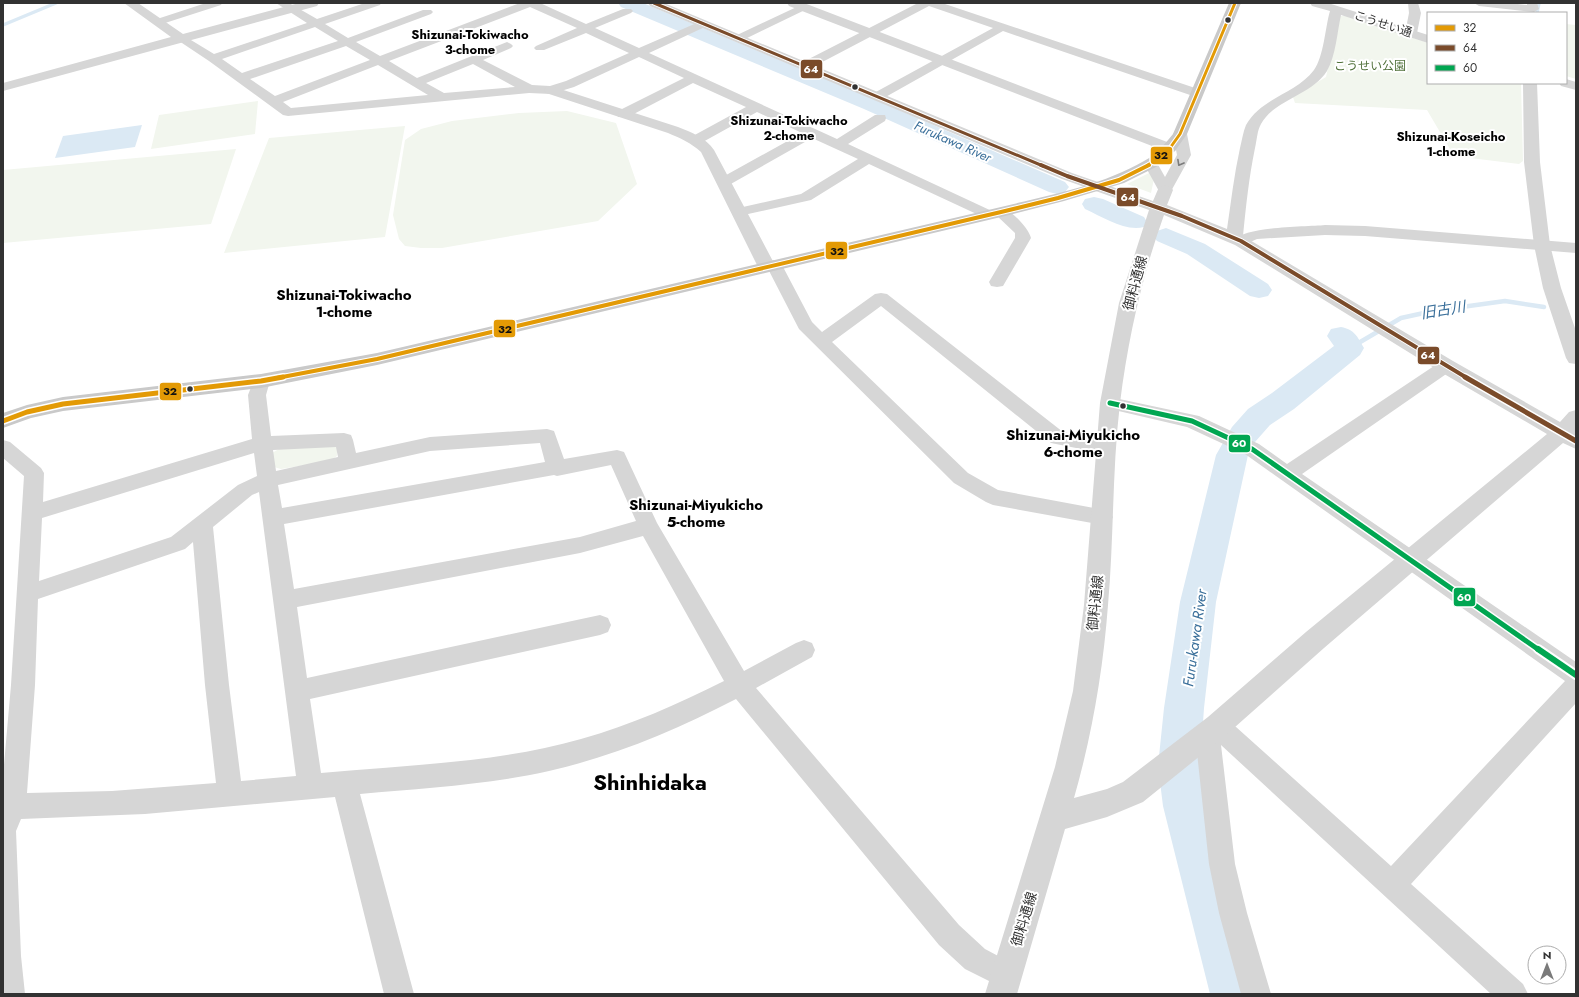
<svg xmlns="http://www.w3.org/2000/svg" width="1579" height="997" viewBox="0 0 1579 997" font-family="Jost,'Noto Sans JP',sans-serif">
  <rect width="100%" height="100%" fill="#fff"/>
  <path fill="#f2f6ee" d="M1340,16H1347L1428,43V83H1521L1523,161L1519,164L1454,156L1427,110L1295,103L1293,97L1326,77Z
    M1566,24L1576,25V79L1566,76Z
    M258,101L255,134L151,149L159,115Z
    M567,111L616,123L637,184L598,221L442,248H421L405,246L399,239L393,215L405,140L421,129L452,121L519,113Z
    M405,126L385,237L224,253L269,138Z
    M236,149L211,224L3,243V170Z
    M1151,172L1154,179L1151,193L1127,184Z
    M337,445V456L330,461L281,469L274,467L272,453L279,449Z"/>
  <path fill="#dbe9f4" d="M142,125L135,147L55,158L63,136Z"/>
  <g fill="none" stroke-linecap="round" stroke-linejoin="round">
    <path stroke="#dbe9f4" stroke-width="3.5" d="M1537,13L1539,3
      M3,25L56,3"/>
    <path stroke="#dbe9f4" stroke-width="4.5" d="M1350,348L1401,318L1433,311L1505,301L1544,307"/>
    <path fill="#dbe9f4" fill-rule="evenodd" d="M618,3H643L878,101L1065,182L1069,187L1065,192L1057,194L1049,192L864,109L621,7Z
      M1094,197L1103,199L1144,217L1147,222L1144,227C1125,232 1103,217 1085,209L1082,204L1085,199Z
      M1166,228L1205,244L1268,284L1272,290L1268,296L1259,298L1250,296L1187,254L1157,241L1153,236L1157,231Z
      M1341,327C1355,330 1357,336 1364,348L1360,355L1294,409L1270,425L1255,442L1248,455L1216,602L1204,708L1200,766L1205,806L1258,994H1210L1163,806L1158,766L1164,708L1180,602L1216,455L1232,427L1248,409L1272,393L1334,346L1327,336L1331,329Z"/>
    <path fill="#d6d6d6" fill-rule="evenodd" d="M206,3H222L221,5L162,24L158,25L152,22L154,20Z
      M276,3H289L317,19L365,3H381L380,5L325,24L348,38L423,10H431L433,12L431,14L356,42L380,56L520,3H540L586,24L623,9H631L633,11L631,13L595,28L639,48L699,22H707L709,24L707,26L649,53L837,139L875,115H885L886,118L885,121L848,144L994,212L996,209C999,208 1002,207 1005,209C1014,213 1029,229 1031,238L1003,286L997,287L991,286L989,282L1015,238V233L995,214L993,217L988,218L983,217L869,164L811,200L739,216L734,215L732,212L734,209L801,194L858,159L812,138L729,185L724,186L719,185L717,182L719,179L802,133L757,112L701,143H691L689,140L691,137L746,107L693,83L628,117H618L617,114L618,111L684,78L639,57L574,87L551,94L529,93L288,116L283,115L209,61L176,39L178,37H186L214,54L307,23ZM530,7L577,28L536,46L534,48L536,50H544L586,33L629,53L566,81L550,86L532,85L483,60L511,48L513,46L511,44L507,42L417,78L389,61ZM315,27L338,41L242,73L222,59ZM346,46L370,60L275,96L250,79ZM473,64L515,87L444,93L426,83ZM378,65L428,95L291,108L283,102Z
      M918,3H942L1201,90L1203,93L1201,96H1193L1003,31L882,99H874L872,96L874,93L993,28L929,6L809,69H801L799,66L801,63Z
      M1408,3H1418L1421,13L1417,33L1415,35H1407L1405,33L1409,13Z
      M1474,3H1509L1527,5V3H1537L1539,9L1534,12L1479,6Z
      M803,4L808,7L807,9L743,40H735L733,38L735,36Z
      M1180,130L1185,131L1187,134L1191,155L1170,193L1165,194L1160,193L1144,164L1146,161L1151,160L1156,161L1165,177L1177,155L1173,134L1175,131Z
      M1325,225L1365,226L1576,243V253L1365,236L1325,235L1257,239L1241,246L1236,244L1233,241C1244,226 1306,227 1325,225Z
      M774,260L780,262L782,265L812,322L822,332L875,294L881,293L887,294L1063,432L1113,442L1116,447L1113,452L1106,454L1051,443L881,306L832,342L968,473L998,490L1110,511L1113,517L1110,523L1103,525L993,505L986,502L954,483L799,329L766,265L768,262Z
      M1446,360L1452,362L1455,366L1452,370L1302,474L1576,662V703L1411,884L1523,984L1528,994H1491L1221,745L1235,864L1247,913L1271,994H1241L1219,913L1209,864L1195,734L1198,726L1206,723L1208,718L1217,715L1226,718L1391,866L1565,681L1245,454L1187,427L1110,409L1104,408L1101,403L1104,398L1110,397L1199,416L1259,444L1287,464L1440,362Z
      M261,375L267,377L270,381L266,395L271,436L344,433L351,435L353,440L356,453L430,437L547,429L554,431L564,459L617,450L624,452L657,523L744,671L796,643L804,640L812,643L815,650L812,657L756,688L959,925L985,949L1017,966L1021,976L1017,986L1007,990L965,969L939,945L736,699C676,730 615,756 549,771C487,785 423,788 360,794L414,994H384L335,797L145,814L21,819L16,831L21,956L25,994H3V776L11,685L24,476L3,458V440L10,442L41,468L44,473L43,502L252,439L248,395L255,377ZM540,443L545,462L282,508L278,485L430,451ZM336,447L338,457L276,471L273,450ZM254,453L257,476L238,485L171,537L39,581L42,518ZM611,465L636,521L580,537L294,589L284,524L554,475L557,476ZM259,492L296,776L241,781L229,685L213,527L252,495ZM643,536L724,681C678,704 631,725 581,739C497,763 407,765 321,773L310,699L600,635L608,632L611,625L608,618L600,615L307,678L297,607L580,553ZM193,542L205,685L216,783L112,791L27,793L35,685L38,599L185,549Z"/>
    <path fill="#d6d6d6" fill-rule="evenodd" d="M124,3H138L183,34L299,3H319L317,6L3,91V83L171,37Z
      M648,3H664L1072,173L1153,201L1159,187L1165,185L1171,187L1173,190L1167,205L1227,229C1231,202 1234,175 1240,148C1242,140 1243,132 1246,125C1262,97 1296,94 1314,70C1324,56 1325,28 1330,11L1312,6L1310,3H1328L1428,35V43L1341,15C1337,33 1336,55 1327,71C1311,96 1275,99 1261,124C1257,131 1257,140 1255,148C1249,177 1246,206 1243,236L1453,361L1560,422L1569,412L1576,410V449L1563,443L1324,648L1226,735L1143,802L1107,817L1065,829L1017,994H985L1055,767L1073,691L1084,605L1100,403L1119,303L1149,210L1062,179L650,6ZM1164,215L1235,245L1439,371L1547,434L1306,632L1208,717L1123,782L1107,789L1074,798C1092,735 1103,671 1108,605C1114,538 1112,470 1120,403C1128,339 1142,276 1164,215Z
      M787,3H804L1175,145L1177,148L1175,151L1170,152L1165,151L789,6Z
      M1566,79L1576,82V90L1561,86L1559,83H1566Z
      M1523,83H1537L1540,162L1550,245L1561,288L1576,331V364L1569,363L1566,358L1543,288L1534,245L1524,162Z
      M551,86L678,127C691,132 706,138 714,150L776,267L773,271L767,272L761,271L758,267L701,152C691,143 680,138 668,133L546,93L544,90L546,87Z"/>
    <path fill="#c9c9c9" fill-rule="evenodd" d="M1229,3H1241L1187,134L1175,151L1156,167L1124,183L1064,201L1001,217L377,365L261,388L63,411L31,418L3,428V413L27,405L63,397L261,374L377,353L1001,207C1049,195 1101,186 1144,161C1156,155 1165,144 1173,134Z"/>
    <g stroke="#fff" stroke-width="5">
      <path id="bus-1-far2" d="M1147,166L1170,148L1180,134L1235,3"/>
    </g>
    <g stroke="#fff" stroke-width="6">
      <path id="bus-1-far1" d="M277,378L377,359L1001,212L1058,198L1119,180L1149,165"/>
    </g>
    <g stroke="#fff" stroke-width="8">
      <path id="bus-1" d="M3,421L27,412L63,404L261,381L283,377"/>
    </g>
    <g stroke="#fff" stroke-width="5">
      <path id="bus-2-far2" d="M654,3L1043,166"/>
    </g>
    <g stroke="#fff" stroke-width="6">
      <path id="bus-2-far1" d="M1041,165L1067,176L1182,216L1241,241L1467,378"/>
    </g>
    <g stroke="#fff" stroke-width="8">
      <path id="bus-2" d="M1465,377L1576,441"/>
    </g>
    <g stroke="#fff" stroke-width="8">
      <path id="bus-3-far1" d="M1110,403L1192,421L1252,449L1539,650"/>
    </g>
    <g stroke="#fff" stroke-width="10">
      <path id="bus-3" d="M1538,649L1576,675"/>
    </g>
    <use href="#bus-1-far2" stroke="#e39a05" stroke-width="3"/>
    <use href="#bus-1-far1" stroke="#e39a05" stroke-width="4"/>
    <use href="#bus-1" stroke="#e39a05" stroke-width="5"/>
    <use href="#bus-2-far2" stroke="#7a4b2a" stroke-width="3"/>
    <use href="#bus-2-far1" stroke="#7a4b2a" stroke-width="4"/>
    <use href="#bus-2" stroke="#7a4b2a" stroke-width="5"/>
    <use href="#bus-3-far1" stroke="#00a651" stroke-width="5"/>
    <use href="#bus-3" stroke="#00a651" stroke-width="6"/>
  </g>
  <defs><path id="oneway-chevron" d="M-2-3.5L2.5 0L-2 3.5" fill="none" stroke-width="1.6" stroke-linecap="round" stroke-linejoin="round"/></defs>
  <use stroke="#7c7c7c" href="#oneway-chevron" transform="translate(1180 163) rotate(119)"/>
  <g fill="#323232" stroke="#fff" stroke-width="1.5">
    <circle cx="1228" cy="20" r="3.5"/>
    <circle cx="855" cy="87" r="3.5"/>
    <circle cx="190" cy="389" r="3.5"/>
    <circle cx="1123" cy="406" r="3.5"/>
  </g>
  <g text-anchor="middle" stroke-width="4" stroke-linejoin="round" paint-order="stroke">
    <g font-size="12" fill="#323232" stroke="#fff">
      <text transform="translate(1383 24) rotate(18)" y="4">こうせい通</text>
    </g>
    <g font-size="12" fill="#52723c" stroke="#fff">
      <text x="1370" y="70">こうせい公園</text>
    </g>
    <g font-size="13" font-weight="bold" fill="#000" stroke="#fff">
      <text x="470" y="39">Shizunai-Tokiwacho<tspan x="470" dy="15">3-chome</tspan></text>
      <text x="789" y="125">Shizunai-Tokiwacho<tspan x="789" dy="15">2-chome</tspan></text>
      <text x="1451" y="141">Shizunai-Koseicho<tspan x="1451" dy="15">1-chome</tspan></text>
    </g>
    <g font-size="13" font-style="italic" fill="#3a6f9a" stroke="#fff">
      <text transform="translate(953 141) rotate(24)" y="5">Furukawa River</text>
    </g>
    <g font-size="14" fill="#323232" stroke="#fff">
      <text transform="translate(1135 283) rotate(-75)" y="5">御料通線</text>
      <text transform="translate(1095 603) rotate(-84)" y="5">御料通線</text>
      <text transform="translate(1024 919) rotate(-73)" y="5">御料通線</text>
    </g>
    <g font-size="15" font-weight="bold" fill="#000" stroke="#fff">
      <text x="344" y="300">Shizunai-Tokiwacho<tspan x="344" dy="17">1-chome</tspan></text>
      <text x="1073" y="440">Shizunai-Miyukicho<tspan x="1073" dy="17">6-chome</tspan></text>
      <text x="696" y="510">Shizunai-Miyukicho<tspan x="696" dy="17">5-chome</tspan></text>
    </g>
    <g font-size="15" font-style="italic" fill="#3a6f9a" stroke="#fff">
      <text transform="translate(1443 310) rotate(-9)" y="5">旧古川</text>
      <text transform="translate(1195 638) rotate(-82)" y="5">Furu-kawa River</text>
    </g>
    <g font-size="22" font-weight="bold" fill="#000" stroke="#fff">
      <text x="650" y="790">Shinhidaka</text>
    </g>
  </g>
  <g stroke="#fff" stroke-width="1.5">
    <rect x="800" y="59" width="23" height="20" rx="4" fill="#7a4b2a"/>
    <rect x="1150" y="146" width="23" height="19" rx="4" fill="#e39a05"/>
    <rect x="1116" y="187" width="23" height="20" rx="4" fill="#7a4b2a"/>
    <rect x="825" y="241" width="23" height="19" rx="4" fill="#e39a05"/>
    <rect x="493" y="319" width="23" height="19" rx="4" fill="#e39a05"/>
    <rect x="1417" y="346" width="23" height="19" rx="4" fill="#7a4b2a"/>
    <rect x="159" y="382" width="23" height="19" rx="4" fill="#e39a05"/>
    <rect x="1228" y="434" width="23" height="19" rx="4" fill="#00a651"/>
    <rect x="1453" y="587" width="23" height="20" rx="4" fill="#00a651"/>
  </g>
  <g font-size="11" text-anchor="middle" font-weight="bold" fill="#fff">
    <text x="811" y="73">64</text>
    <text x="1128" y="201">64</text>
    <text x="1428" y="359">64</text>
    <text x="1239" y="447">60</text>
    <text x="1464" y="601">60</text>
  </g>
  <g font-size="11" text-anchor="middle" font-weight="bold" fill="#111">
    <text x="1161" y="159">32</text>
    <text x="837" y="255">32</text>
    <text x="505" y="333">32</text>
    <text x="170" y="395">32</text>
  </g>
  <rect width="1579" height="997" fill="none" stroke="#323232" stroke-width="8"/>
  <rect x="1427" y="12" width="140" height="72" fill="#ffffff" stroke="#adadad"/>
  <rect x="1435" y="25" width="20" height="6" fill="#e39a05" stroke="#adadad"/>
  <text x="1463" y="32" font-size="12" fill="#323232">32</text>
  <rect x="1435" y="45" width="20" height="6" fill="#7a4b2a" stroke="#adadad"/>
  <text x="1463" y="52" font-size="12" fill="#323232">64</text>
  <rect x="1435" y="65" width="20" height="6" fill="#00a651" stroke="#adadad"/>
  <text x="1463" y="72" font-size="12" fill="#323232">60</text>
  <g transform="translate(1547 965)"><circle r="19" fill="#ffffff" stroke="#adadad"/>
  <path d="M0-3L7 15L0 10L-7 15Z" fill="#7a7a7a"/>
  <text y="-6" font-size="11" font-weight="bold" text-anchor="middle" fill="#323232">N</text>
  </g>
</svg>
